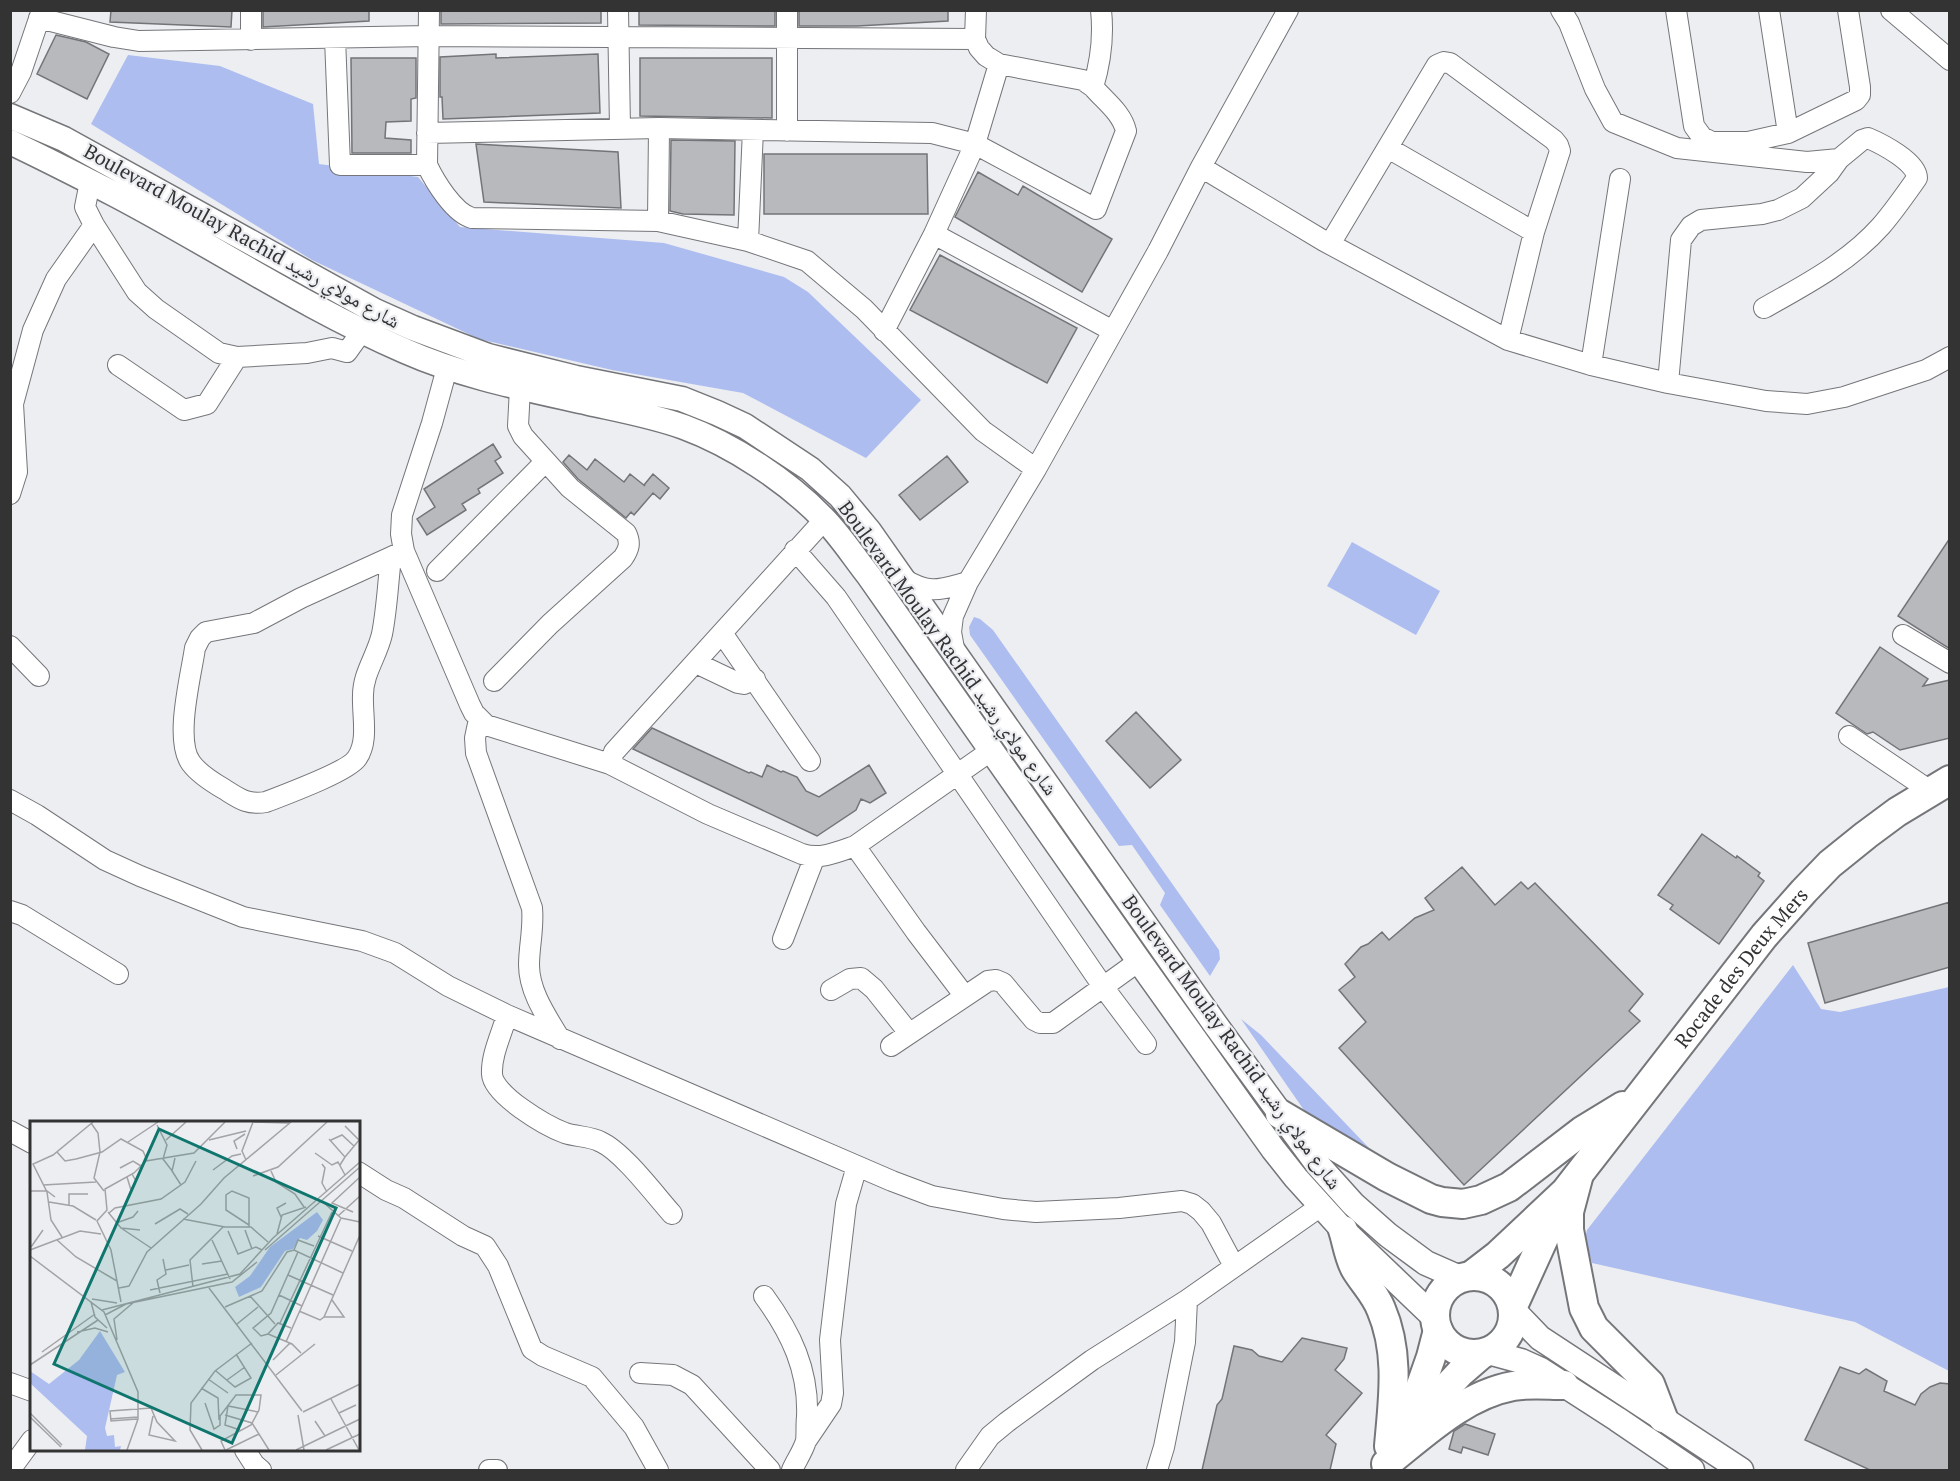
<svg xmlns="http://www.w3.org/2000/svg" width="1960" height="1481" viewBox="0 0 1960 1481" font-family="'PT Serif','Noto Naskh Arabic',serif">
  <rect width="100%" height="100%" fill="#edeef2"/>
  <path fill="#adbdf0" d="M128,55L220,66L313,104L319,164L418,177L460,227L664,243L784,277L808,292L921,400L866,458L743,393L612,370L479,339L312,260L91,124Z
    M1352,542L1440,591L1416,635L1327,586Z
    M974,617L980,619L993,630L1219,950L1220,959L1210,976L1160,905L1165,893L1132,845L1119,846L970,635L969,627Z
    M1793,965L1821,1009L1840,1012L1949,987V1371L1855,1322L1592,1263L1585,1238L1587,1230Z
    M1241,1019L1261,1035L1370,1149L1306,1113Z"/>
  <path fill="#b8b9bd" stroke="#737477" stroke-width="1.5" d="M111,10H232L231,27L110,22Z
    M263,10H369V21L263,27Z
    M441,10H601V23L441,24Z
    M639,10H775V26L639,25Z
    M799,10H948V21L857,26H799Z
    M56,35L86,42L109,54L87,99L37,74Z
    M496,54V58L598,54L600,113L443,119L442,97H440V57Z
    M351,58H416V98L411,99V121L386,122L385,138L411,140V153H352Z
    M640,58H772V118L640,116Z
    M671,140L735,141L734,215L683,214L670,211Z
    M476,144L618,152L621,208L484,202Z
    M764,154H927L928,214H764Z
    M978,172L1018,195L1023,186L1112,239L1082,292L955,217Z
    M940,255L1077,328L1047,383L910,310Z
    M493,444L501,457L495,461L503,473L478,489L480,493L462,504L466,510L427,535L417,519L435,507L424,489Z
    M569,455L587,470L595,459L624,482L630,474L645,486L644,485L653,474L669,488L660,499L653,493L634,515L631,512L626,518L578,479L563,462Z
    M947,456L968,482L920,520L899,495Z
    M1950,538V649L1898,616Z
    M1880,647L1928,679L1923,686L1950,680V738L1900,750L1873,732L1867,734L1836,713Z
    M1136,712L1181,760L1150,788L1106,741Z
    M652,728L749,773L751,772L762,777L767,765L781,772L783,771L797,777L806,791L819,797L869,765L886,793L870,803L861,799L856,810L817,836L633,749Z
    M1702,834L1736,858L1737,856L1760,873L1758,876L1764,881L1719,944L1670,909L1673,905L1658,895Z
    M1462,867L1495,905L1521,882L1528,889L1535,883L1643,994L1629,1011L1640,1021L1464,1185L1339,1048L1366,1022L1339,990L1355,977L1345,964L1361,947L1368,944L1382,932L1389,940L1415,918L1434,910L1425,898Z
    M1950,902V967L1825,1003L1808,943Z
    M1302,1338L1347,1348L1344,1359L1335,1370L1362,1393L1326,1435L1336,1444L1330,1470H1202L1217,1405L1222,1399L1234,1346L1252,1350L1259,1356L1282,1362Z
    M1840,1367L1859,1374L1866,1369L1887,1381L1884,1391L1915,1405L1921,1394L1930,1387L1940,1383L1950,1384V1470H1870L1805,1440Z
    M1465,1424L1495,1434L1488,1455L1463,1447L1461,1453L1449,1449L1454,1431Z"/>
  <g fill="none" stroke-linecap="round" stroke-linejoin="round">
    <g stroke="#75767a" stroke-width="22">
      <path id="minor" d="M429,10L427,165C435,182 454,213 472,218L658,221L748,241L807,261L864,309L983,431L1036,469
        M618,10L620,129
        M787,10V131
        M976,10L975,39L979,48L986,56L999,64L1083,80L1093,87C1101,61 1104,38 1101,10
        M1561,10L1569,23L1595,89L1613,122L1677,148L1807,162L1839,159L1862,140L1868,138C1882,144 1917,162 1917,178C1905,195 1894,211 1881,226C1849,262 1805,285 1764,308
        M1676,10L1694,126L1702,137L1712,142H1748L1788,133L1856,100L1860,95V87L1848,10
        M1769,10L1788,133
        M1891,10L1950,60
        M39,18L114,37L139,41L429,36L975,39
        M335,38L340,165H427
        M251,40V10
        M10,93L21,72L42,10
        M427,133L659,128L932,133L975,144L1096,209L1126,131C1122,113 1105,101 1093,87
        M1388,148L1534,232
        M1201,167L1324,241L1508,340L1591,365L1668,383L1766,401L1807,404L1844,397L1926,370L1950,357
        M90,182L85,207L94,225L137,292L156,309L219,353L237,357L307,353L332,348L347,352L362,331
        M658,221L659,128
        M934,234L1113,331
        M748,241L753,130
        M1330,244L1437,65L1444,62L1450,63L1554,140L1558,145L1560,151L1534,232L1508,340
        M884,331L934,234L975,144L999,64
        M118,365L184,410L207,404L237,357
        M1591,365L1620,179
        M447,368L432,423L402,515L401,534L404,551L470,705L474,713L486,725L610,764L708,814L802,854C820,860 838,852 855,846L992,750
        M1668,383L1681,240L1691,226L1701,220L1762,214L1778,210L1802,198L1829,173L1839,159
        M10,494L17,472L13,404L33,330L56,279L94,225
        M795,550L836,597L1104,988L1146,1044
        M391,557C388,582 387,609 382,634C377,656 363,673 363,695C362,715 369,741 357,758C349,771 284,795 266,802C247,805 240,799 224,789C212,782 199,774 191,763C174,740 191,676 195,648L200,638L206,632L254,623L301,598L391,557L404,551
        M437,571L545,462
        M902,578C930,595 938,590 968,582
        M722,633L810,761
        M1903,635L1950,663
        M10,646L39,676
        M955,654L951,632L953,616L968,582L1036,469L1158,251L1201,167L1288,10
        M696,663L738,683L744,684L755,679
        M494,681L550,624L623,558C629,549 631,543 626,533L570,488L523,436L518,426L520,388
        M479,719L475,738L476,753L532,908C534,928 529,946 529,965C529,992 547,1017 560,1039
        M1849,736L1929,790
        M610,764L614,752L825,519
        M10,800L37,815L105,860L140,876L243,917L362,941L395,953L448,986L507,1015L892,1181L932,1196L1003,1209L1036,1212L1119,1208L1182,1201L1192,1204L1201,1211L1211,1223L1234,1266
        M855,846L916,932L964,995
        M10,911L22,915L118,974
        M783,939L815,856
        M831,990L850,979L861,978L874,989L909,1033
        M507,1015C502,1033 491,1055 492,1074C493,1095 546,1126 565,1133C577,1137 590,1136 601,1142C623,1152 655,1195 672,1214
        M891,1046L988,981L996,980L1003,983L1034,1020L1040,1023H1053L1139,961
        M10,1131L32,1143
        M358,1172L386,1190L404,1198L463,1236L485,1246L498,1266L532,1349L543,1356L592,1377L634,1427L658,1470
        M764,1296C791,1333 809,1370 807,1417C806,1424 807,1433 806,1441C803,1451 796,1461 792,1470
        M640,1373L673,1375L692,1385L770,1470
        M10,1383L32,1391
        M806,1441L831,1404L833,1393L830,1340L846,1204L857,1166
        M245,1450L254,1464L261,1470
        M10,1470L32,1440
        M489,1470H497
        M966,1470L990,1436L1007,1422L1092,1360L1187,1300L1321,1206
        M1157,1470L1164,1447L1185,1342L1187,1300"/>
    </g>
    <g stroke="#75767a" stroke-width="27">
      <path id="major" d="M10,116L64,139L375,311L413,328L488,356L576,378L682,399L717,413L745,426L810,469L840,496L869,531L1215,1024L1318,1165L1353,1204L1388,1235L1426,1263L1460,1278
        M10,142C46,159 81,177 116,195C213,246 304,307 405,351C464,377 527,389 589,403C621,410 654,416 684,427C733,445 787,481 823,518C840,535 854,557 869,576L1139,961L1273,1149L1296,1178L1343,1230L1435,1318
        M1514,1311L1540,1338L1741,1470
        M1488,1352L1521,1361L1541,1370L1617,1419L1692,1470"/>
    </g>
    <g stroke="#75767a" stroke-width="32">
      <g id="highway">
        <path d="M1280,1114L1387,1177L1431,1199L1442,1202L1463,1204L1481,1200L1509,1187L1582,1131L1623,1106"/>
        <path d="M1578,1178L1569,1212V1230L1584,1308L1594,1328L1650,1384L1663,1418"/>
        <path d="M1343,1230C1347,1242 1349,1259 1356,1270C1364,1283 1375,1294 1381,1309C1400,1353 1393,1399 1389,1446"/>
        <path id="s1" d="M1472,1275L1498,1255L1565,1192L1764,936L1804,891L1830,864L1866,835L1897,812L1950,780"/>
        <circle cx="1474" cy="1315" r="39"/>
        <path d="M1513,1306L1559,1205"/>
        <path d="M1414,1422L1460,1373L1482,1354"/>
        <path d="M1395,1436L1419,1391L1431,1357L1438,1330"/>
        <path d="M1386,1464C1424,1434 1464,1395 1513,1386C1529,1383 1548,1385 1564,1385"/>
      </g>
    </g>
    <use href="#minor" stroke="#fff" stroke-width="20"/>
    <use href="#major" stroke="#fff" stroke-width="24"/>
    <use href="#highway" stroke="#fff" stroke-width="28"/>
  </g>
  <g text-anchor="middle" stroke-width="4.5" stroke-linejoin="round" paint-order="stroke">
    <g font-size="20" fill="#333334" stroke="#edeef2">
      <text transform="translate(242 236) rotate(29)" y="7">Boulevard Moulay Rachid شارع مولاي رشيد</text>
      <text transform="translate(948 648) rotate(54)" y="7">Boulevard Moulay Rachid شارع مولاي رشيد</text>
      <text dy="7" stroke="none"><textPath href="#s1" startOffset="410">Rocade des Deux Mers</textPath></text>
      <text transform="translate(1232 1042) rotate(54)" y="7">Boulevard Moulay Rachid شارع مولاي رشيد</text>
    </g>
  </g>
  <g transform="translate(30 1121)">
    <rect width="330" height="330" fill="#edeef2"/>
    <path d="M287,91L293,99L287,110L277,119L270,117L263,128L255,130L231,166L209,176L205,166L220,155L240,126ZM70,210L95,251L87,254L75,307L77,315L84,314L85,326L91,325L90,329H55L57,315L0,262V250L19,263L49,239Z" fill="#adbdf0"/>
    <path fill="none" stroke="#a3a3a6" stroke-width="1.5" d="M224,1L259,2M61,2L68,12L70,31L64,57L74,70M127,4L137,24L133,38L143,51M315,5L329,19M299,18L315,36L310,44M136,19L156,1M179,19L216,10M301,19L312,14L324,25M98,21L128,1M207,28L204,20L215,13M27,31L35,40L46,38L72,31L91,18L113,30L117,39M285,32L302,44L308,41L315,54M315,36L330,18M145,37L142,50L151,64M216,39L212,30L223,1M292,43L295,47L292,62L297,71M90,47L103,40L111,45M183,49L202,35L211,33M241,50L246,61L265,73L274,86M223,55L248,46L297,1M97,56L101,69L106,60L102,53M13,64L66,61M0,70H17L25,76M19,81L43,85L66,99M293,81L311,97L330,101M39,84V73H58M78,91L91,107L110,109M323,91L302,82L330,56M79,92L85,87L131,78L155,61L166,40M308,95L330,75M251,96L247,87L256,82M153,98L195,106M86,102L103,96L108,90M125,103L150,88L158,93M219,104L196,89V74L202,70L219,77V106M91,107L121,127M215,109L222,128M198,110L208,133L226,126L232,129M247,113L252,94L276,86M288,115L322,130M32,116L21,99L17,71L3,43L23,34L63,1M27,119L46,136L87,160M182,119L200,158M1,126L13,109M0,129L50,110L71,113M235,129L330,46M264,129L268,119L284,125M0,135L74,191L108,271V298L97,329M172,143L192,140M136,149L159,144M258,154L303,174M163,166L160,139L193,106H221L238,121M89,167L99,165L117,131L171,83L194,57L261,1M179,167L272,290M120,169L198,153M130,172L127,159L136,153L133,138M249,174L272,185M220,175L245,203M62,178L87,182M61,181L65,196L77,207M91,181L81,129L67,100L77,89L75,68L104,52L116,40L164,32L195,1M195,186L232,170L257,131L264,129L313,152M72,189L210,153L243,117L330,41M269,190L290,199L294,196L330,114M75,194L96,183L202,161L227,141M294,196H314L302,179M250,202L302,91M207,203L228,186M261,207L248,202L238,213L262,223L271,232M47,211L65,207L78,211M238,213L231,215L223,207L241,192L268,131M87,219L84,198L104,181M256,221L311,97M12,231L65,193M243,239L260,222M0,244L68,199M186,250L205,266L221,257L206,233M246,254L285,223M178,258L198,272M197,259L215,246M171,267L188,277L189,299M301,278L329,329M175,282L184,308L190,304V295L206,274H231L229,289L221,304L191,320L195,329M273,291L330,263M0,292L32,324M309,292L326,284M195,294L222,302L239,329M268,294L274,329M0,296L31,326M80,298L108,296M107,298L81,300L80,290L121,287L127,301L145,320L119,314L123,295M285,300L295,315M210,309L195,304L198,285L228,291M172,329L160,309L161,282L185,250L222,222M196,329L229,313M266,329L330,298M296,329L330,313"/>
    <path fill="#0f766e" fill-opacity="0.15" stroke="#0f766e" stroke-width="3" d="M129,8L306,87L202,322L24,243Z"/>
    <rect width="330" height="330" fill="none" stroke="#333334" stroke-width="3"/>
  </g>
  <rect width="1960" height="1481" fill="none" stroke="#333334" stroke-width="24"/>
</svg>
